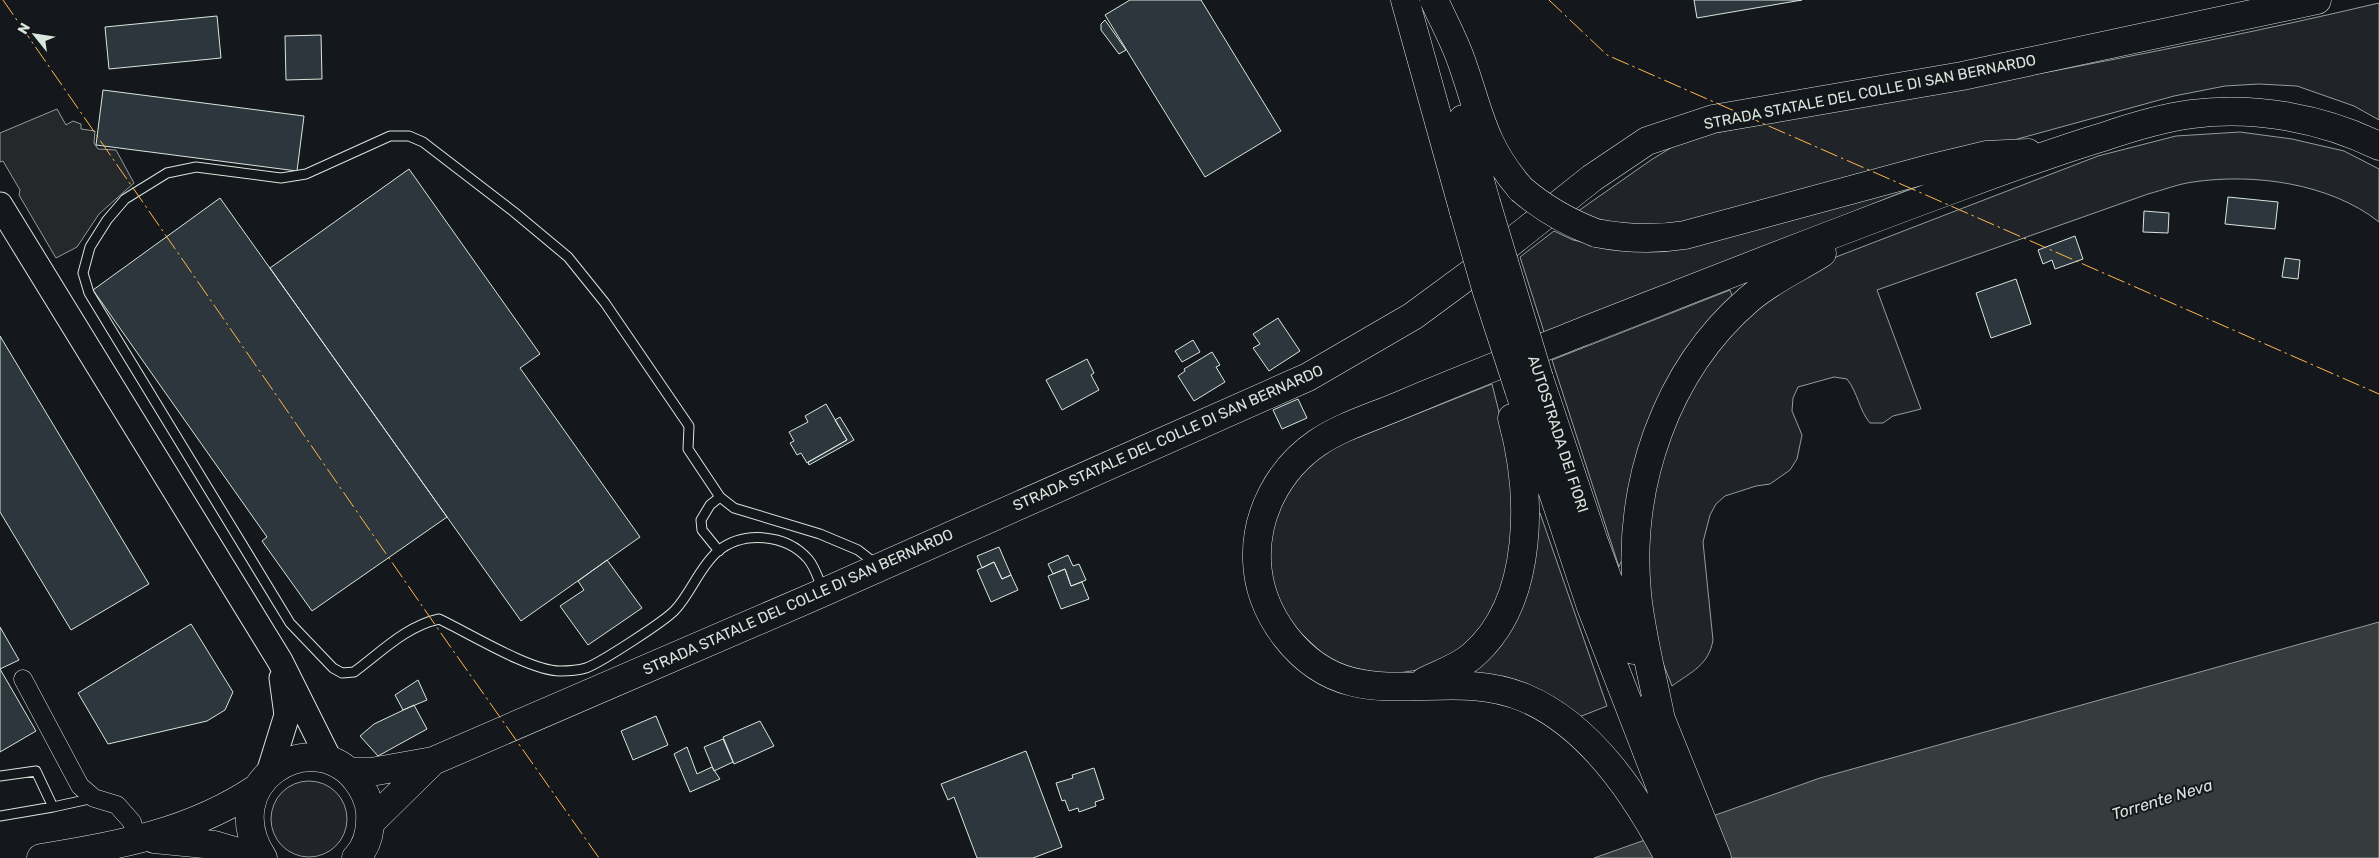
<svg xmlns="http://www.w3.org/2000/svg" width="2379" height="858" viewBox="0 0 2379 858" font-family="Rubik,sans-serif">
  <rect width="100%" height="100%" fill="#14181c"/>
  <path fill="#202428" stroke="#939e99" d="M2379,3V120L2354,106L2297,86L2259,84L2225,86L2174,96L1981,149L1678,227L1632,229L1574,214L1651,160L1687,138C1918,95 2150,57 2379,3Z
    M2240,132L2292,139L2344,151L2379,169V222C2330,183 2253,173 2193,182C2178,184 2163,190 2148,194L1877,290L1921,409L1893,416L1883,423H1870C1859,410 1858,393 1847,379L1834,377L1798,387L1793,398L1792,411L1802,435L1797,459L1790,470L1770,484L1756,486L1725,496L1716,504L1710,515L1703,542L1713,640C1709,665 1691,672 1672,686L1654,640L1645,598L1652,474L1679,405L1738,323L1784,286L1836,257L2098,156L2176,136Z
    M1935,179L1545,335L1520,257L1554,231L1573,240L1595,245Z
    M1730,290L1733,298L1721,309L1619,567L1552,360Z
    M1492,384L1506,440L1515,500L1506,581L1486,624L1457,654L1424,669L1386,675L1342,665L1325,656L1285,618L1274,593L1269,547L1273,524L1292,484L1322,454L1339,445Z
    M1540,513L1607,706L1574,719L1468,675L1531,515Z
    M271 819a38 38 0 1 1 76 0a38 38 0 1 1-76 0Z"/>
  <path fill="#24282b" stroke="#939e99" d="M57,109L66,125L73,121L81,124V129L95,131L94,143L98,149L116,150L134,183L99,214L77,247L56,258L19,195L20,190L3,161L0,162V133Z"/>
  <path fill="#363b3e" stroke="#939e99" d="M2379,622V858H1594L1820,778Z"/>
  <path fill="#2c363c" stroke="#d8e6dc" d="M1130,0H1201L1281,131L1205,177L1105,15Z
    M1694,0H1802L1697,18Z
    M217,16L221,58L109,69L105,27Z
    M1105,20L1126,50L1119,54L1101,30V24Z
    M321,35L322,79L286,80L285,36Z
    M103,90L304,116L297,171L96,145Z
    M409,169L540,354L520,368L640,537L521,621L270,268Z
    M2228,197L2278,202L2275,229L2225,224Z
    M220,198L447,517L312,611L262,541L267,537L93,290Z
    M2144,211L2169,213L2168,233L2143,232Z
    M2075,236L2083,259L2055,269L2052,260L2043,264L2038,250Z
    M2285,258L2300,260L2298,279L2282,277Z
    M2016,279L2031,324L1991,338L1976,293Z
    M1278,318L1300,351L1269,371L1253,348L1260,344L1253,334Z
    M0,336L149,584L71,630L0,512Z
    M1193,340L1200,352L1182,362L1175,351Z
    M1212,352L1220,365L1216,367L1225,382L1194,401L1178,376L1185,371L1184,369Z
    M1087,359L1094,373L1091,375L1099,390L1062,410L1046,380Z
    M1298,399L1307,418L1282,429L1273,410Z
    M826,404L847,440L807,463L801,453L797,455L790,443L794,441L789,432L808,422L805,416Z
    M840,417L854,440L809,465L808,462L847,440L835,420Z
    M999,547L1011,575L1002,579L994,562L982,568L977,556Z
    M1068,555L1073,566L1079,564L1086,580L1071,586L1065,569L1053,574L1048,564Z
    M607,560L642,608L588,645L560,606L584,590L578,581Z
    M994,562L1002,579L1011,575L1018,590L991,602L977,570Z
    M1065,569L1071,586L1082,582L1089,599L1061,609L1048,576Z
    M191,624L233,692L225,710L207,721L108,744L78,693Z
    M0,627L19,660L0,669L36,731L0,752Z
    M418,680L427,700L403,710L395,695Z
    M414,705L427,729L378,756L360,736L374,724Z
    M656,716L668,745L633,760L621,731Z
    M760,721L774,746L734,764L723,737Z
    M723,739L733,762L714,771L704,747Z
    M687,747L697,774L712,767L720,779L690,792L674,754Z
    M1026,751L1062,847L1033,858H977L954,797L948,800L941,784Z
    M1094,768L1104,799L1095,802L1096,806L1079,812L1078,808L1069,811L1065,800L1062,801L1056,783L1073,778L1072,775Z"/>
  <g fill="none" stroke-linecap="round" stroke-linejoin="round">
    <g stroke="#d8e6dc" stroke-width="11">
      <path id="lane" d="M719,551L702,530L701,520L710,505L720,497
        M823,590C819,581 815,567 808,559C786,534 743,530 717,552C699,568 691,593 675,610C665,621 600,663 586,668C579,670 568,671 560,671C530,671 469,633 439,619C406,626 380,653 354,672L342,673L333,668L290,623L89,293L83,273L90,247L107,220L125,199L167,173L196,167L281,178L306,174L390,136H409L423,142L514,212L568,257L605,303L689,426L688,449L720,497L734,508L820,534L858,550L876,564
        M0,776L36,771L53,807L0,816
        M53,807L94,798"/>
    </g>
    <g stroke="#d8e6dc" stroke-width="19">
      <path id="street" d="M23,679L80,786L94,798L117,805L132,822L137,839"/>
    </g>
    <g stroke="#d8e6dc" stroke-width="27">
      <path id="secondary" d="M0,205L280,661L330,761
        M269,773L287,715L282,678"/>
    </g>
    <g stroke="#d8e6dc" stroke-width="29">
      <path id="primary" d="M350,772H371L433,761L815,596L1308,377L1413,316L1485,263L1592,178L1647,141L1713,119L1962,76L2317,0
        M370,823L433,761
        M154,839L214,845L258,858
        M41,858C117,846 192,832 257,788
        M263,858C215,784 309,724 355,778C363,788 369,799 370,812C371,828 368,846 356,858"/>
    </g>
    <g stroke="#d8e6dc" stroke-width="29">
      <path id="highway" d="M1405,0L1464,212
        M1434,0C1443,20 1454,40 1461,60C1480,113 1482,144 1521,189
        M1463,119L1486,202
        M1596,233C1627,239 1654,240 1685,235L1932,168L1986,155L2028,153
        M1539,378L1593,539L1634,650
        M1519,390L1591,607L1688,858
        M1425,681C1441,673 1458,668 1472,656C1536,601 1532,491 1512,418
        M1654,702L1717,858
        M1661,720C1653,678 1641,635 1637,593C1627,485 1666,371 1748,300C1771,280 1797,269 1822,253
        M1669,858C1637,796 1591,726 1525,698C1441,662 1354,724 1286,637C1269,615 1258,588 1257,561C1255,514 1279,469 1317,443C1342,426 1373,417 1401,405C1460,380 1519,357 1579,333C1707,283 1835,232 1964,185C2010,168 2056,151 2103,137C2132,127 2161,118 2192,114C2255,106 2322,118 2379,146"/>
    </g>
    <use href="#lane" stroke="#14181c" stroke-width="9"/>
    <use href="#street" stroke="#14181c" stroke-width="18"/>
    <use href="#secondary" stroke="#14181c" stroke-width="25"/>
    <use href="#primary" stroke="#14181c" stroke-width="28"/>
    <use href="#highway" stroke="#14181c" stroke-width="28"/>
    <g stroke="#d8e6dc" stroke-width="29" stroke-linecap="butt">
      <path id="highway-bridge" d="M1521,189C1544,209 1567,222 1596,233
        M1486,202L1539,378
        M1464,212L1487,292L1519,390"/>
    </g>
    <use href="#highway-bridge" stroke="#14181c" stroke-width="28"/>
    <path stroke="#ffb74d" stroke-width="1" stroke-dasharray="18 4 2.5 4" stroke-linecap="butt" d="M3,0L445,639L599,858
      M1549,0L1607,55L2379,394"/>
  </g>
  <g text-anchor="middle" stroke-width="4" stroke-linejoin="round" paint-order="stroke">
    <g font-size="15" fill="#d8e6dc" stroke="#14181c">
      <text transform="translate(1870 92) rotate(-11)" y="5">STRADA STATALE DEL COLLE DI SAN BERNARDO</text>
      <text transform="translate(1558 434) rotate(72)" y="5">AUTOSTRADA DEI FIORI</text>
      <text transform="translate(1168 438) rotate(-24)" y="5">STRADA STATALE DEL COLLE DI SAN BERNARDO</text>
      <text transform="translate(798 602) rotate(-24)" y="5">STRADA STATALE DEL COLLE DI SAN BERNARDO</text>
    </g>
    <g font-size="16" font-style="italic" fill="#d8e6dc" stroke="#14181c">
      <text transform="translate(2162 799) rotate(-17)" y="6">Torrente Neva</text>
    </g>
  </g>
  <g transform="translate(35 35) rotate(300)" stroke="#14181c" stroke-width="4" paint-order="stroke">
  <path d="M0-4L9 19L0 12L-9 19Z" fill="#d8e6dc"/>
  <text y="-8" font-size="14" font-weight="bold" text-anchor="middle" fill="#d8e6dc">N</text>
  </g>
</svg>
